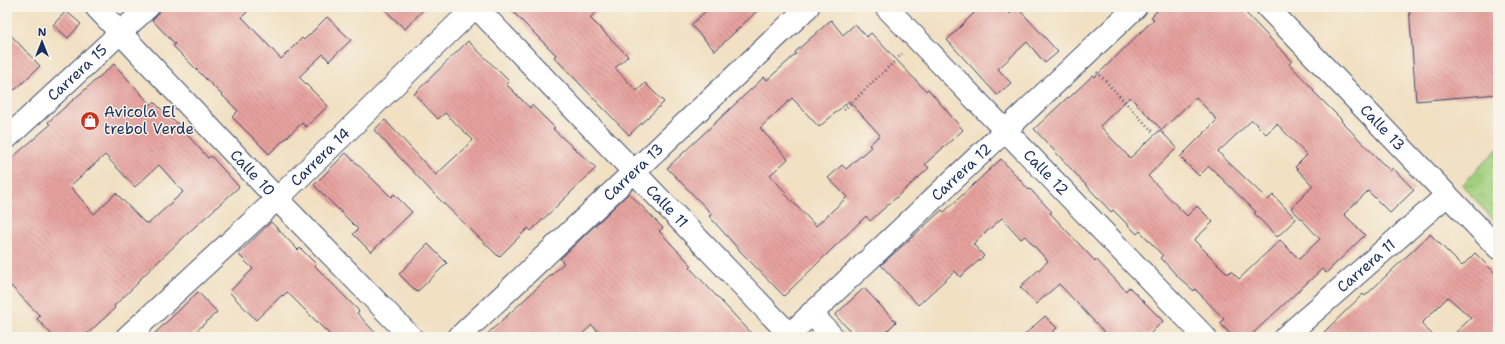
<svg xmlns="http://www.w3.org/2000/svg" width="1505" height="344" viewBox="0 0 1505 344" font-family="'Shantell Sans',sans-serif">
  <defs>
    <pattern id="park-tufts" width="24" height="20" patternUnits="userSpaceOnUse"><rect width="24" height="20" fill="#a1cf7d"/><path d="M3 7l-1-3M5 7V3M7 7l1-3M15 17l-1-3M17 17v-4M19 17l1-3" fill="none" stroke="#8ab26e"/></pattern>
    <pattern id="building-back-hatch" width="6" height="6" patternUnits="userSpaceOnUse"><rect width="6" height="6" fill="#e7a29e"/><path d="M-1 5l2 2M0 0l6 6M5-1l2 2" fill="none" stroke="#ba8484"/></pattern>
  </defs>
  <rect width="100%" height="100%" fill="#f7f3e8"/>
  <filter id="ink" filterUnits="userSpaceOnUse"><feTurbulence type="fractalNoise" baseFrequency=".025" numOctaves="2"/><feDisplacementMap in="SourceGraphic" scale="8" xChannelSelector="R" yChannelSelector="G"/><feConvolveMatrix kernelMatrix="1 2 1 2 8 2 1 2 1" color-interpolation-filters="sRGB"/></filter>
  <filter id="wash" filterUnits="userSpaceOnUse"><feTurbulence type="fractalNoise" baseFrequency=".012" numOctaves="4" result="noise"/><feDisplacementMap in="SourceGraphic" scale="16" xChannelSelector="R" yChannelSelector="G"/><feGaussianBlur stdDeviation="0.9" result="paint"/><feColorMatrix in="noise" values="0 0 0 0 0 0 0 0 0 0 0 0 0 0 0 0 0 1.4 0 .05"/><feComposite in="paint" operator="in"/></filter>
  <g filter="url(#wash)">
    <rect width="100%" height="100%" fill="#f1e0c2"/>
    <path fill="url(#park-tufts)" stroke="#5e7f6e" d="M1498,148V225L1462,185Z"/>
    <g id="blocks">
      <path fill="url(#building-back-hatch)" fill-rule="evenodd" d="M160,7H252L242,17L281,59L302,38L304,40L327,17L351,40L329,61L323,54L299,77L328,106L306,127L302,123L269,154L232,117L238,111L173,46L175,44L152,20L160,11Z
        M382,7H426L405,29Z
        M508,7H602L590,18L628,56L615,68L637,91L645,83L664,102L629,135L554,57L556,55Z
        M710,7H761L715,51L691,25Z
        M980,7H1004L1010,14L1017,7L1058,52L1045,63L1027,42L998,69L1011,83L997,95L947,40Z
        M1161,7H1240L1292,61L1289,64L1314,90L1313,91L1342,120L1341,121L1390,171L1393,168L1414,190L1390,213L1368,191L1344,214L1365,235L1326,273L1322,269L1249,337H1233L1220,323L1224,319L1195,289L1194,291L1177,276L1161,258L1163,256L1140,231L1137,234L1113,210L1111,212L1034,129L1068,97L1069,98L1093,75L1095,77L1154,19L1151,17ZM1130,97L1162,130L1196,97L1217,120L1180,157L1199,176L1209,166L1256,212L1254,213L1277,237L1296,219L1273,195L1268,200L1218,152L1252,120L1266,134L1277,124L1307,155L1295,167L1313,186L1291,208L1320,239L1299,259L1280,240L1239,279L1231,271L1228,274L1194,240L1213,222L1197,206L1187,216L1148,176L1177,148L1160,130L1130,158L1100,126Z
        M1409,7H1496L1498,35V94L1416,101Z
        M66,11L81,24L68,38L53,25Z
        M831,20L843,35L855,24L867,37L871,33L926,91L928,89L963,130L925,164L929,168L870,221L866,216L784,296L740,251L709,216L712,214L667,168L764,77L767,80L796,54L795,52ZM792,98L819,127L849,101L880,135L869,145L871,147L846,169L842,165L828,178L847,197L816,226L785,194L786,193L770,175L788,159L760,128Z
        M7,31L40,66L15,90L7,82Z
        M468,41L509,81L506,84L530,108L532,105L555,128L553,129L596,168L531,231L528,228L499,257L435,195L374,130L385,120L436,175L473,140L445,113L438,119L414,94Z
        M114,64L151,105L154,102L173,121L174,120L208,158L211,156L239,187L187,234L137,282L138,283L114,306L115,308L84,337H54L37,319L40,316L7,282V162L50,125L48,122ZM105,155L135,187L159,165L183,192L148,224L146,222L145,223L116,193L94,214L70,186Z
        M346,153L391,197L394,194L412,212L371,252L353,234L358,229L314,185Z
        M1001,159L1029,190L1030,189L1052,212L1050,213L1095,261L1096,259L1126,291L1129,287L1163,321L1147,337H1109L1059,284L1036,304L1020,287L1048,261L1025,236L1021,239L1002,218L973,244L984,256L960,277L955,271L918,305L881,265L942,210L944,212Z
        M629,193L663,228L659,231L692,266L690,268L755,337H603L592,325L579,337H484L564,263L560,259Z
        M271,222L298,250L300,248L316,264L315,266L359,311L357,313L379,337H332L287,292L283,296L282,295L256,320L229,292L253,269L238,254Z
        M1430,234L1462,266L1475,253L1498,276V337H1451L1471,318L1448,297L1421,324L1435,337H1319L1363,294L1365,296Z
        M428,244L447,263L417,292L399,274Z
        M864,288L896,322L881,337H856L835,315Z
        M198,292L217,312L190,337H151Z
        M1045,316L1057,328L1047,337H1022Z"/>
    </g>
  </g>
  <g filter="url(#ink)">
    <use href="#blocks" fill-opacity="0" stroke="#3b4a6d" stroke-width="1"/>
    <g fill="none" stroke-linecap="round" stroke-linejoin="round">
      <g stroke="#3b4a6d" stroke-width="24">
        <g id="minor">
          <path id="s1" d="M96,7L277,199L411,337"/>
          <path id="s2" d="M476,7L792,337"/>
          <path id="s3" d="M886,7L1205,337"/>
          <path id="s4" d="M1267,7L1498,248"/>
          <path id="s5" d="M7,138L148,7"/>
          <path d="M811,313L833,337"/>
          <path id="s6" d="M127,337L277,199L475,7"/>
          <path id="s7" d="M459,337L808,7"/>
          <path id="s8" d="M787,337L1136,7"/>
          <path id="s9" d="M1285,337L1447,195"/>
        </g>
      </g>
      <path stroke="#3b4a6d" stroke-width="2.5" stroke-dasharray="1 3" stroke-linecap="butt" d="M1097,72L1154,133
        M844,110L902,54"/>
      <use href="#minor" stroke="#fff" stroke-width="22"/>
    </g>
  </g>
  <defs>
    <g id="shop-disc" transform="scale(1)"><circle r="9.5" fill="#c8321e" stroke="#f7f3e8"/><path d="M-5-2.5h2.3a2.7 3.5 0 0 1 5.4 0H5L5.5 6h-11ZM-1.5-2.5h3a1.5 2.3 0 0 0-3 0Z" fill="#fff"/></g>
  </defs>
  <g fill-rule="evenodd">
    <use href="#shop-disc" x="90" y="121"/>
  </g>
  <g text-anchor="middle" stroke-width="3" stroke-linejoin="round" paint-order="stroke">
    <g font-size="15" fill="#1b2f5e" stroke="#f7f3e8">
      <text dy="5" stroke="none"><textPath href="#s5" startOffset="96">Carrera 15</textPath></text>
      <text dy="5" stroke="none"><textPath href="#s4" startOffset="167">Calle 13</textPath></text>
      <text dy="5" stroke="none"><textPath href="#s6" startOffset="264">Carrera 14</textPath></text>
      <text dy="5" stroke="none"><textPath href="#s7" startOffset="240">Carrera 13</textPath></text>
      <text dy="5" stroke="none"><textPath href="#s8" startOffset="240">Carrera 12</textPath></text>
      <text dy="5" stroke="none"><textPath href="#s3" startOffset="230">Calle 12</textPath></text>
      <text dy="5" stroke="none"><textPath href="#s1" startOffset="228">Calle 10</textPath></text>
      <text dy="5" stroke="none"><textPath href="#s2" startOffset="276">Calle 11</textPath></text>
      <text dy="5" stroke="none"><textPath href="#s9" startOffset="108">Carrera 11</textPath></text>
    </g>
    <g font-size="15" fill="#1b2f5e" stroke="#f7f3e8" text-anchor="start">
      <text x="104" y="117">Avicola El<tspan x="104" dy="17">trebol Verde</tspan></text>
    </g>
  </g>
  <rect width="1505" height="344" fill="none" stroke="#f7f3e8" stroke-width="24"/>
  <g transform="translate(42 42)" stroke="#f7f3e8" stroke-width="3" paint-order="stroke">
  <path d="M0-3L7 15L0 10L-7 15Z" fill="#1b2f5e"/>
  <text y="-6" font-size="11" font-weight="bold" text-anchor="middle" fill="#1b2f5e">N</text>
  </g>
</svg>
